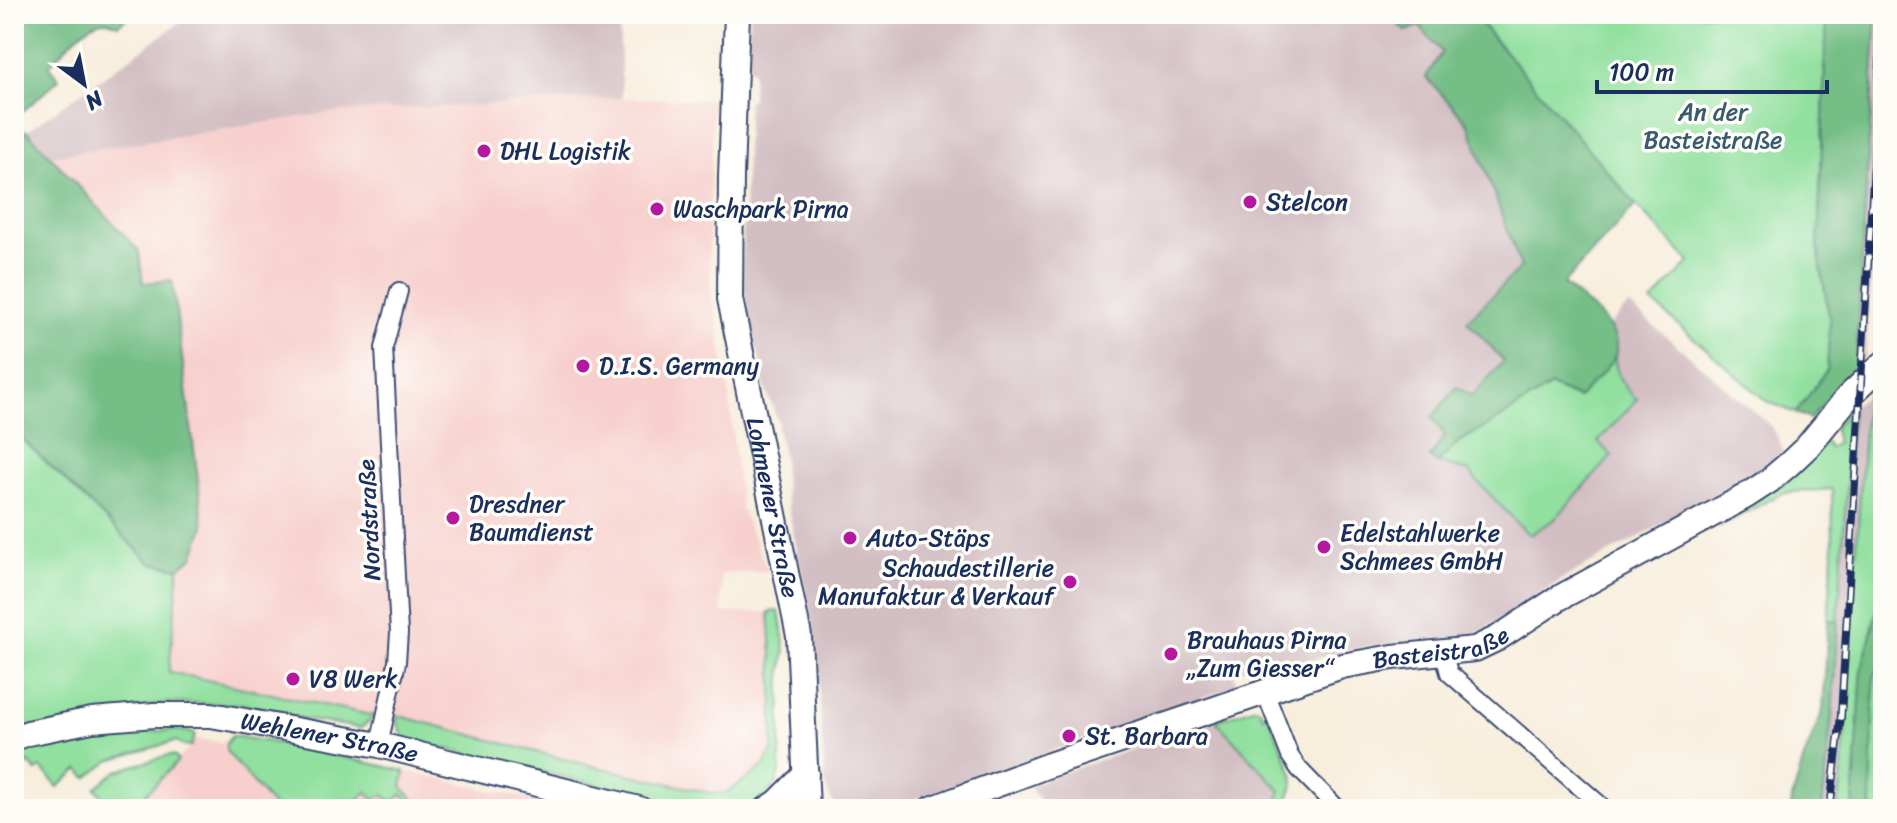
<svg xmlns="http://www.w3.org/2000/svg" width="1897" height="823" viewBox="0 0 1897 823" font-family="Sriracha,sans-serif">
  <rect width="100%" height="100%" fill="#fdfcf7"/>
  <filter id="ink" filterUnits="userSpaceOnUse"><feTurbulence type="fractalNoise" baseFrequency=".0125" numOctaves="2"/><feDisplacementMap in="SourceGraphic" scale="16" xChannelSelector="R" yChannelSelector="G"/><feConvolveMatrix kernelMatrix="1 2 1 2 8 2 1 2 1" color-interpolation-filters="sRGB"/></filter>
  <filter id="wash" filterUnits="userSpaceOnUse"><feTurbulence type="fractalNoise" baseFrequency=".006" numOctaves="4" result="noise"/><feDisplacementMap in="SourceGraphic" scale="32" xChannelSelector="R" yChannelSelector="G"/><feGaussianBlur stdDeviation="1.8" result="paint"/><feColorMatrix in="noise" values="0 0 0 0 0 0 0 0 0 0 0 0 0 0 0 0 0 1.4 0 .05"/><feComposite in="paint" operator="in"/></filter>
  <g filter="url(#wash)">
    <rect width="100%" height="100%" fill="#f7eedc"/>
    <path fill="#f7d0cd" d="M622,98L713,100L709,250L710,282L727,378L741,509L768,571L721,574L722,613L769,612L773,669V749L765,765L746,780L725,793H710L563,759L396,715L395,708L380,707L375,716L169,672L179,568L193,557L172,281L142,283L51,156L334,112Z
      M195,739L226,743L225,748L230,757L275,809H131L191,746Z
      M405,771L575,809H423L402,787Z
      M367,791L379,797L386,796L393,802L401,794L415,809H347Z"/>
    <path fill="#d2bec3" d="M192,14H619L622,98L334,112L51,156L27,131Z
      M750,14H1473L1636,205L1563,285L1609,326L1629,305L1768,423L1777,435L1783,451L1768,465L1744,480L1569,575L1478,633L1468,637L1365,647L1327,655L1265,676L1253,666L1234,672L1236,686L887,809H838L829,796L825,784L816,641L785,493L783,456L777,426L779,424L758,369L761,366L758,350L753,348L745,299L742,260L748,101L752,99L753,70L748,68Z
      M1877,14H1883V106L1880,175L1864,376L1855,383Z
      M1866,396L1843,766L1838,809H1822L1832,717L1852,406Z
      M1216,721L1281,791L1274,809H1046L1029,786L1065,772Z"/>
    <path fill="#91e09f" stroke="#56887e" stroke-width="2" d="M1473,14H1827L1818,247L1830,323L1827,370L1796,413L1766,401L1652,302L1690,262L1636,205Z
      M1615,357C1616,376 1623,387 1637,399L1598,442L1612,456L1555,519L1529,535L1475,479L1470,471L1438,463L1458,442L1491,424L1551,386L1578,398Z
      M1883,377L1881,595L1862,668L1853,809H1838L1843,766L1866,396Z
      M1852,406L1838,620L1828,621L1833,553L1832,489L1783,493L1720,526L1718,521L1824,440L1829,448L1837,443L1834,428Z
      M14,431L151,563L179,568L169,672L375,716L361,728L309,720L242,704L166,703L14,733Z
      M779,611L785,650L781,677L780,770C777,790 765,794 756,809H698L406,739C400,731 397,725 396,715L563,759L710,793H725L746,780L765,765L773,749V669L769,612Z
      M1883,649V809H1858L1860,761L1878,650Z
      M1255,707L1260,709L1263,716L1268,714L1293,774L1294,783L1284,809H1274L1281,791L1216,721Z
      M87,730L92,735L177,730L193,733L195,735L191,746H184L175,741L111,760L87,778L79,769L58,787L41,768L36,771L29,763L14,776V746Z
      M232,736L284,744L405,771L402,787L423,809H415L402,794L393,802L383,795L374,800L367,792L347,809H275L226,751V743Z
      M169,755L174,756L178,761L131,809H90L103,797L95,788L117,771Z"/>
    <path fill="#74be86" stroke="#487672" stroke-width="2" d="M14,14H132L118,25C114,24 110,21 105,21C86,21 61,53 49,66L59,79L21,113L14,101Z
      M1387,14H1473L1636,205L1563,284C1581,301 1625,327 1615,356C1612,365 1586,389 1578,398L1551,386L1491,424L1458,442L1438,463L1430,457L1445,436L1432,417L1457,387L1472,396L1504,361L1467,321L1521,267L1468,123L1426,77L1442,52L1419,26L1406,31Z
      M1827,14H1877L1855,371L1810,419L1796,413L1827,370L1830,323L1818,247Z
      M18,130L27,131L139,251L143,283L172,280L204,527L193,557L179,568L151,563L14,431V132Z
      M1881,595H1883V660L1874,677L1871,809H1853L1862,668Z
      M1838,620L1832,717L1822,809H1789L1804,758L1823,710L1828,621Z"/>
  </g>
  <g filter="url(#ink)">
    <g fill="none" stroke-linecap="round" stroke-linejoin="round">
      <g stroke="#3c4c71" stroke-width="20">
        <path id="street" d="M1444,654L1449,673L1605,809
          M1265,692L1290,756L1299,769L1338,809
          M379,745L397,662L399,633L384,348L399,291"/>
      </g>
      <g stroke="#3c4c71" stroke-width="28">
        <g id="secondary">
          <path id="s1" d="M737,14L731,176L730,299L799,636L807,809"/>
          <path id="s2" d="M14,738L28,733L92,720L154,715H211L379,745L639,809"/>
          <path d="M767,809L778,802L806,774"/>
          <path id="s3" d="M931,809L1049,765L1342,666L1393,657L1475,649L1498,638L1559,598L1746,496L1769,481L1789,464L1807,447L1849,396L1883,364"/>
        </g>
      </g>
      <use href="#street" stroke="#fff" stroke-width="16"/>
      <use href="#secondary" stroke="#fff" stroke-width="24"/>
      <g stroke="#1b2f5e" stroke-width="8">
        <path id="rail" d="M1830,809L1841,716L1883,14"/>
      </g>
      <use href="#rail" stroke="#fdfcf7" stroke-width="5" stroke-dasharray="15" stroke-linecap="butt"/>
    </g>
  </g>
  <g fill="#b5179e" stroke="#fdfcf7" stroke-width="3">
    <circle cx="484" cy="151" r="8"/>
    <circle cx="1250" cy="202" r="8"/>
    <circle cx="657" cy="209" r="8"/>
    <circle cx="583" cy="366" r="8"/>
    <circle cx="453" cy="518" r="8"/>
    <circle cx="850" cy="538" r="8"/>
    <circle cx="1324" cy="547" r="8"/>
    <circle cx="1070" cy="582" r="8"/>
    <circle cx="1171" cy="654" r="8"/>
    <circle cx="293" cy="679" r="8"/>
    <circle cx="1069" cy="736" r="8"/>
  </g>
  <g text-anchor="middle" stroke-width="7" stroke-linejoin="round" paint-order="stroke">
    <g font-size="24" fill="#385b6e" stroke="#fdfcf7">
      <text x="1713" y="120">An der<tspan x="1713" dy="28">Basteistraße</tspan></text>
    </g>
    <g font-size="24" fill="#1b2f5e" stroke="#fdfcf7" text-anchor="start">
      <text x="500" y="159">DHL Logistik</text>
      <text x="1266" y="210">Stelcon</text>
      <text x="673" y="217">Waschpark Pirna</text>
      <text x="599" y="374">D.I.S. Germany</text>
      <text x="469" y="512">Dresdner<tspan x="469" dy="28">Baumdienst</tspan></text>
      <text x="1340" y="541">Edelstahlwerke<tspan x="1340" dy="28">Schmees GmbH</tspan></text>
      <text x="866" y="546">Auto-Stäps</text>
      <text x="1054" y="576" text-anchor="end">Schaudestillerie<tspan x="1054" dy="28">Manufaktur &amp; Verkauf</tspan></text>
      <text x="1187" y="648">Brauhaus Pirna<tspan x="1187" dy="28">„Zum Giesser“</tspan></text>
      <text x="309" y="687">V8 Werk</text>
      <text x="1085" y="744">St. Barbara</text>
    </g>
    <g font-size="24" fill="#1b2f5e" stroke="#fdfcf7">
      <text dy="8" stroke="none"><textPath href="#s1" startOffset="498">Lohmener Straße</textPath></text>
      <text transform="translate(369 520) rotate(-93)" y="8">Nordstraße</text>
      <text dy="8" stroke="none"><textPath href="#s3" startOffset="536">Basteistraße</textPath></text>
      <text dy="8" stroke="none"><textPath href="#s2" startOffset="320">Wehlener Straße</textPath></text>
    </g>
  </g>
  <rect width="1897" height="823" fill="none" stroke="#fdfcf7" stroke-width="48"/>
  <g transform="translate(84 84) rotate(148)" stroke="#fdfcf7" stroke-width="6" paint-order="stroke">
  <path d="M0-6L14 30L0 20L-14 30Z" fill="#1b2f5e"/>
  <text y="-12" font-size="22" font-weight="bold" text-anchor="middle" fill="#1b2f5e">N</text>
  </g>
  <path d="M1597 80v12h230v-12" fill="none" stroke="#1b2f5e" stroke-width="4"/>
  <text x="1609" y="80" font-size="24" fill="#1b2f5e" stroke="#fdfcf7" stroke-width="6" paint-order="stroke">100 m</text>
</svg>
